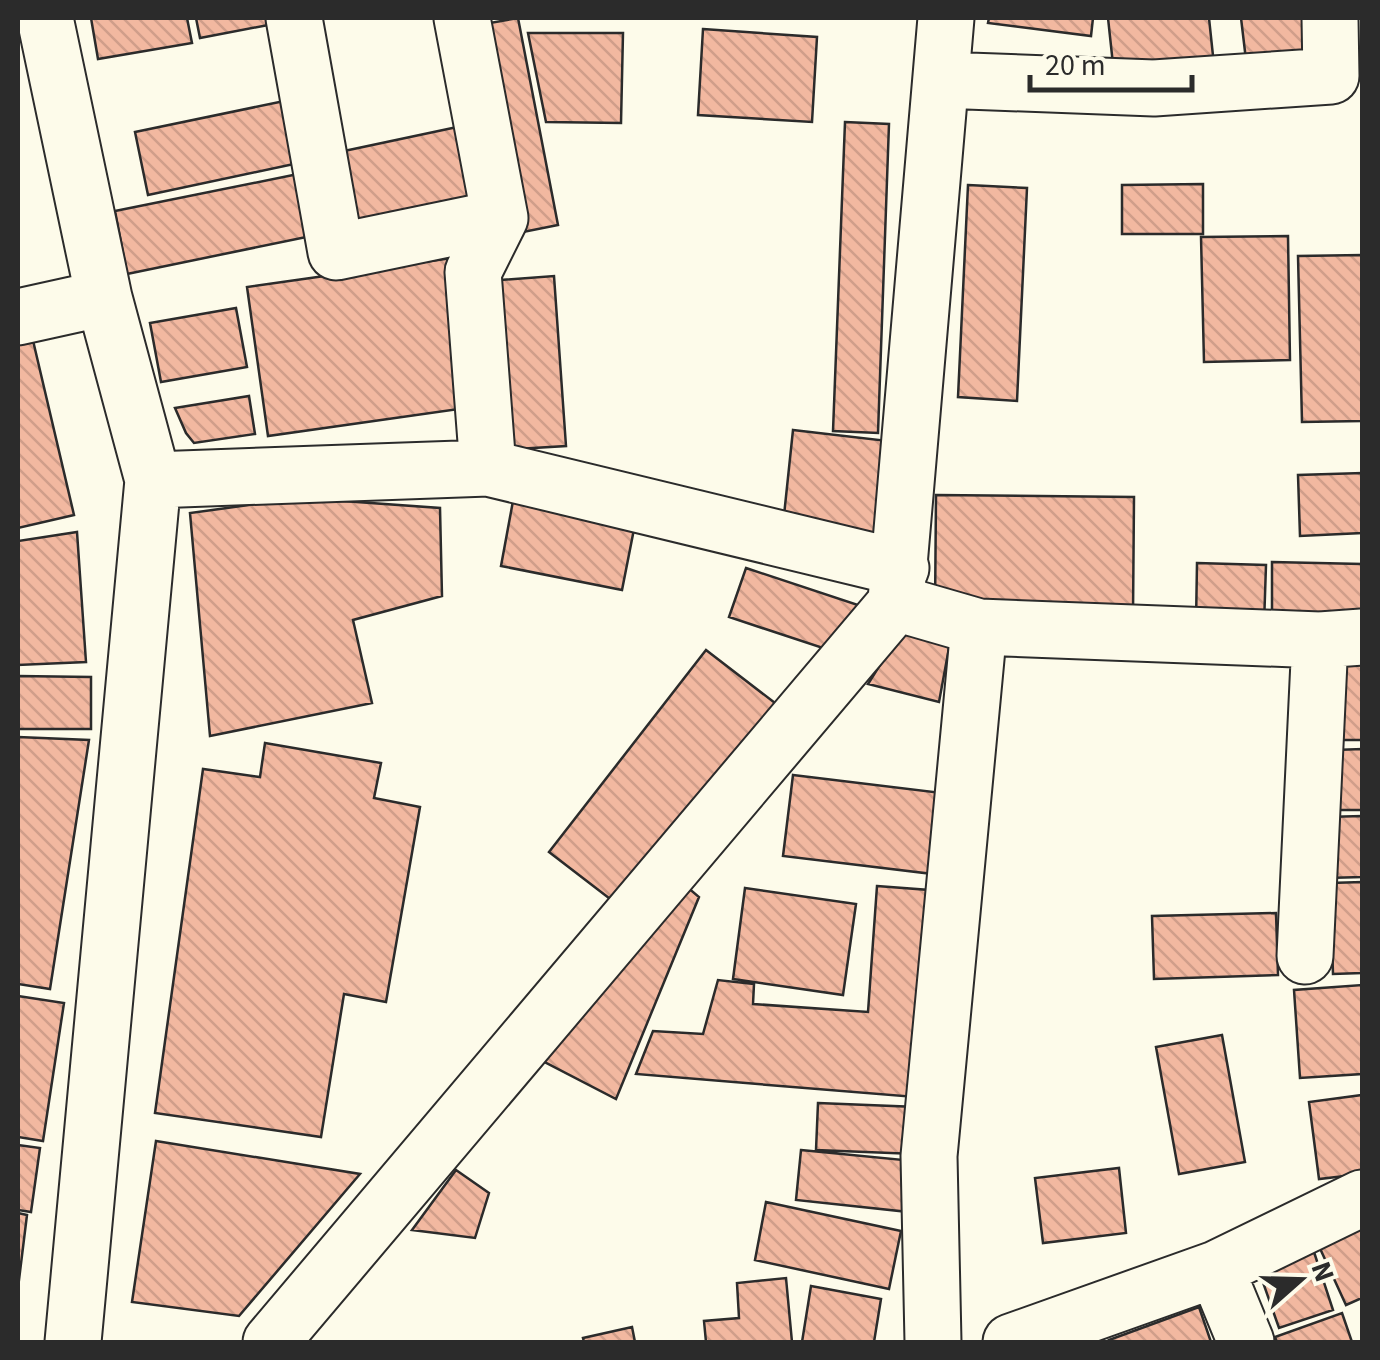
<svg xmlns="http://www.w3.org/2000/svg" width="1380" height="1360" viewBox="0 0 1380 1360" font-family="'Source Sans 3',sans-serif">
  <defs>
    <pattern id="building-back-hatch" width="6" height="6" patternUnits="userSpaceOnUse" patternTransform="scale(2.5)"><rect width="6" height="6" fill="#f2b8a0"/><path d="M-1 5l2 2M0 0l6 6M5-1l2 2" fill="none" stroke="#d09e8a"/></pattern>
  </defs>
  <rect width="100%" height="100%" fill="#fdfbea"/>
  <path fill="url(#building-back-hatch)" stroke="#2b2b2b" stroke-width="2.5" d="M91,18H187L192,43L98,59Z
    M196,18H288L289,21L200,38Z
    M518,18L558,225L508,235L467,27Z
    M989,18H1093L1091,36L988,23Z
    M1108,18H1209L1214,65L1114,74Z
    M1241,18H1319L1324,49L1246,60Z
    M703,29L817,37L812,122L698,115Z
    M528,33H623L621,123L546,122Z
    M294,99L308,161L148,195L135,132Z
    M845,122L889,124L878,433L833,431Z
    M476,123L494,209L348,239L330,154Z
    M303,173L316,235L127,274L115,211Z
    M1203,184V234H1122V185Z
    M968,185L1027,188L1017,401L958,397Z
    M1288,236L1290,360L1204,362L1201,237Z
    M1362,255V421L1302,422L1298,256Z
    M452,258L473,407L268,436L247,287Z
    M554,276L566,446L501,450L488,281Z
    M236,308L247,367L161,382L150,323Z
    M31,332L74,515L18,528V335Z
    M249,396L255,434L194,443L186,433L175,408Z
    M793,430L888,441L878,536L783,525Z
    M1362,473V533L1300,536L1298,475Z
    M936,495L1134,497L1133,615L935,611Z
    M301,498L440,508L442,596L353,620L372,703L210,736L190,513Z
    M513,501L635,524L622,590L501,566Z
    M77,532L86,662L18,665V541Z
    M1272,562L1362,564V623L1272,621Z
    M1197,563L1266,565L1264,625L1196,623Z
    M746,568L861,606L844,655L729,617Z
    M910,617L951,637L939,702L868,684Z
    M706,650L775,703L618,905L549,852Z
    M1341,663H1362V740H1342Z
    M18,676L91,677V729H18Z
    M18,737L89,740L50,989L18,984Z
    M265,743L381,763L374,798L420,807L386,1002L344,994L321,1137L155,1113L203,769L260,777Z
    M1362,749V810H1337L1335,750Z
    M793,775L942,793L933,874L783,856Z
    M1362,816V877L1327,878L1325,817Z
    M680,881L699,897L616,1099L535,1057Z
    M1362,882V973L1333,974L1330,883Z
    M877,886L929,890L915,1097L636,1074L653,1031L703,1034L718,980L754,984L753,1004L868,1012Z
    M745,888L856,904L843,995L733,979Z
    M1276,913L1278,975L1154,979L1152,916Z
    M1362,985V1074L1300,1078L1294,990Z
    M18,996L64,1003L43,1141L18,1137Z
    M1222,1035L1245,1162L1179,1174L1156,1047Z
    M1362,1095V1174L1319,1179L1309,1102Z
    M818,1103L917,1107L915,1154L816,1150Z
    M156,1141L360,1174L239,1316L132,1302Z
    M18,1145L40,1148L31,1212L18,1210Z
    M801,1150L914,1161L909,1212L796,1200Z
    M1119,1168L1126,1233L1043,1243L1035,1178Z
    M456,1170L489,1193L475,1238L412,1230Z
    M766,1202L901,1231L889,1289L755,1260Z
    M18,1213L27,1215L18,1288Z
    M1362,1224V1298L1346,1305L1318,1244Z
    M1314,1252L1333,1310L1279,1328L1259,1271Z
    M786,1278L792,1342H706L704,1321L739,1318L737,1283Z
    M811,1286L881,1299L874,1342H802Z
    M1199,1307L1211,1342H1110L1109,1340Z
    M1342,1313L1352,1342H1277L1275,1337Z
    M632,1327L635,1342H584L583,1338Z"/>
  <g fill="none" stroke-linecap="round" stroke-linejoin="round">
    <g stroke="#2b2b2b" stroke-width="59">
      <path id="minor" d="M45,18L104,298L153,480L73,1342
        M294,18L336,252L500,218
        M462,18L500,218L473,272L488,468
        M941,80L1154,88L1331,76L1330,18
        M18,317L104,298
        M153,480L488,468L901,568
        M896,600L946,18
        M1305,956L1320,640
        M271,1342L896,603L979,627L1320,640L1362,637
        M933,1342L929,1156L979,627
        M1011,1342L1216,1269
        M1246,1342L1216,1269L1362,1198"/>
    </g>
    <use href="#minor" stroke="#fdfbea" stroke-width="55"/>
  </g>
  <rect width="1380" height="1360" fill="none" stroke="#2b2b2b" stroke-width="40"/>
  <g transform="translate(1300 1280) rotate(70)" stroke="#fdfbea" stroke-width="8" paint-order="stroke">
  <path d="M0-8L18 38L0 25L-18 38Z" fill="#2b2b2b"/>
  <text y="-15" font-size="28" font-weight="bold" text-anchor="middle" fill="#2b2b2b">N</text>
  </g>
  <path d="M1030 75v15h162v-15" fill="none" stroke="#2b2b2b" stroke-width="5"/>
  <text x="1045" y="75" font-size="30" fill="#2b2b2b" stroke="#fdfbea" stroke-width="8" paint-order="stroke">20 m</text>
</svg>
